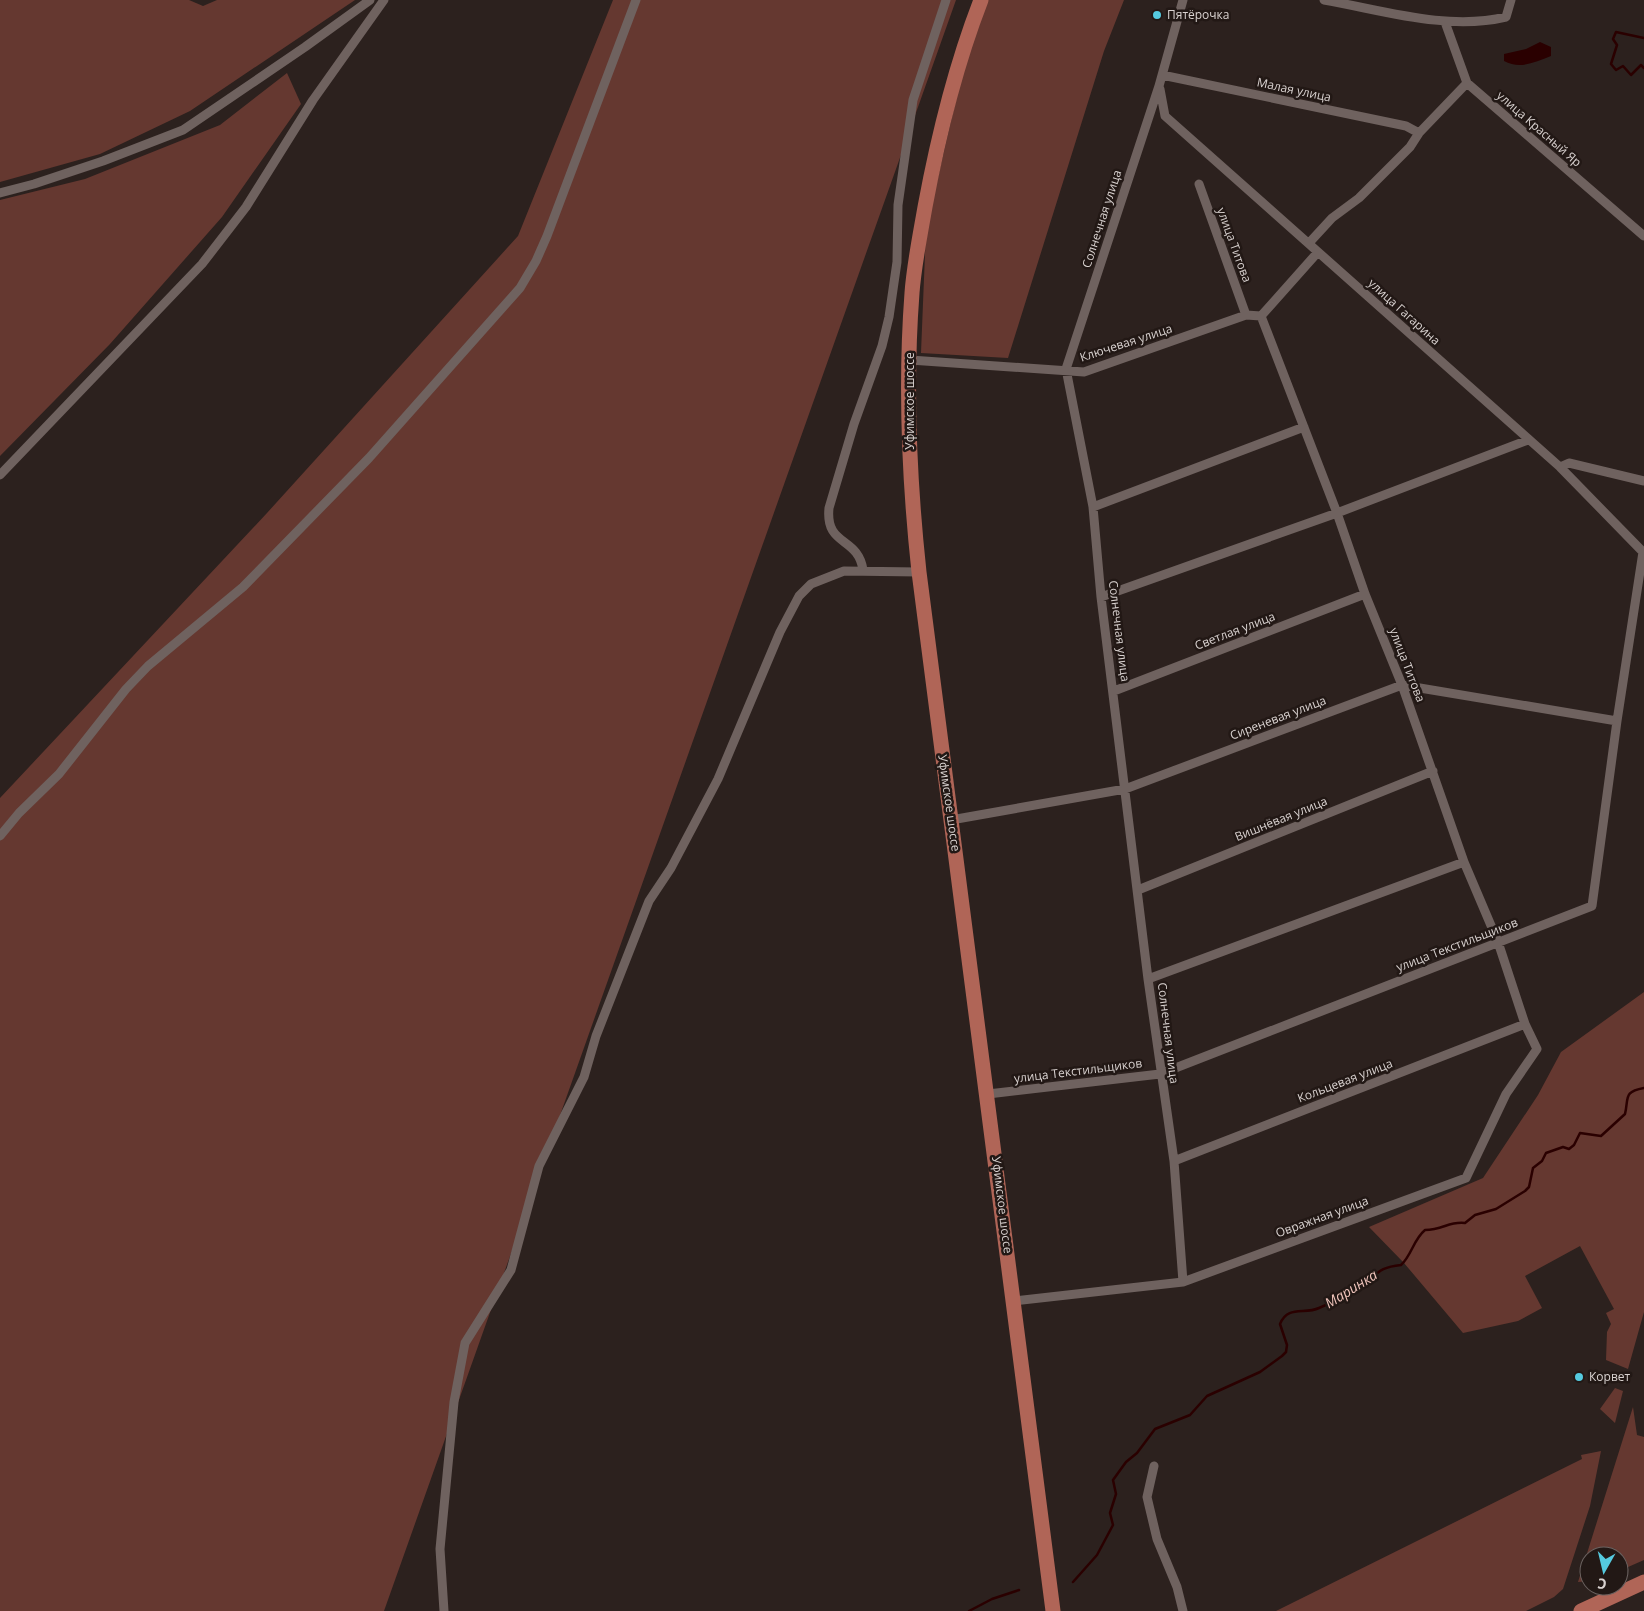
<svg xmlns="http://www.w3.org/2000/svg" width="1644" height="1611" viewBox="0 0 1644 1611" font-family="'Open Sans',sans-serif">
  <rect width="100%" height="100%" fill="#2c211e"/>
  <path fill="#653830" d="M0,0H189L203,6L217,0H355L190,111L100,154L0,182Z
    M613,0H956L384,1611H0V798L267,513L518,236Z
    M988,0H1124L1104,51L1008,358L921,353L926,229L970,40Z
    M287,73L301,104L222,217L110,344L0,456V200L85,179L220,125Z
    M1644,992V1312L1628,1369L1606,1360L1607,1332L1611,1324L1606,1313L1614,1309L1580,1246L1525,1276L1542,1308L1518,1321L1463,1333L1404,1263L1369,1227L1483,1178L1538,1095L1561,1052Z
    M1615,1388L1623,1391L1615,1423L1600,1409Z
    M1633,1407L1637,1435L1644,1437V1560L1619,1571V1556H1589V1581L1578,1582Z
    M1601,1451L1590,1506L1563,1589L1554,1597L1526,1611H1276L1582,1459L1581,1455Z"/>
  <path fill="#2a0000" d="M1540,42L1551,47V56C1535,62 1520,70 1504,61V54L1526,49Z"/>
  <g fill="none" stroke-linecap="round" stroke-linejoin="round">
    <path stroke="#2a0000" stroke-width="2.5" d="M1644,38L1616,32L1613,39L1617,45L1611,64L1616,70L1623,66L1631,75L1641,65L1644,68
      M1073,1582L1097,1555L1113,1525L1110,1513L1116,1494L1113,1480L1126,1462L1137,1453L1155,1429L1190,1415L1207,1396L1260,1372L1282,1356L1286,1352L1287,1345L1280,1324C1288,1305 1304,1315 1319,1308C1331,1303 1354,1292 1364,1284C1379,1272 1381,1267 1401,1265C1412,1255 1413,1240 1425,1230C1443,1230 1449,1221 1465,1223L1475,1215L1496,1209L1525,1191L1529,1187L1533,1168L1542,1161L1546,1153L1563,1147L1569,1149L1574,1145L1580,1133L1601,1136L1625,1114C1629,1097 1623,1092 1644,1088
      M969,1611L992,1599L1019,1590"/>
    <path stroke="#6f625f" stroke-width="9" d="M1324,0C1382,10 1447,31 1506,17L1511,0
      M1445,22L1467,83L1644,236
      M1162,75L1406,126L1419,133
      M1160,89L1165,116L1560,467L1644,553
      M1199,184L1246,315
      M0,193L34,184L103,161L183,130L305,47L370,0
      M1309,243L1332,218L1359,198L1410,147L1419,133L1467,83
      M910,360L1084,372L1246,315L1261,316L1318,252
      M1560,467L1569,463L1644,481
      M0,475L202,264L246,207L313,100L384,0
      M1093,507L1304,427
      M863,570C858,536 825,547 829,508L854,424L882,346L889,317L897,262L898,205L913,100L946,0
      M1101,597L1337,513L1528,440
      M1114,691L1365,594
      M951,820L1125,789L1402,685L1617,721
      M0,836L19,813L59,774L126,689L148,666L243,587L369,458L520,288L536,261L547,236L636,0
      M1138,890L1433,771
      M1148,979L1464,862
      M988,1094L1160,1074L1592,906L1617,721L1643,552
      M1174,1161L1525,1024
      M1183,1282L1174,1161L1148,979L1101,597L1093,507L1066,369L1159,86L1183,0
      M1013,1301L1183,1282L1466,1178L1506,1094L1537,1049L1525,1024L1498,942L1464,862L1402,685L1365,594L1337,513L1261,316
      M1154,1466L1147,1497L1157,1539L1177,1587L1183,1611
      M444,1611L440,1549L454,1402L465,1343L511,1270L539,1166L584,1077L596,1036L649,901L671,868L718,779L780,632L799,596L811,584L844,571L919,572"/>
    <path stroke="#b06557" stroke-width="15" d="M981,0C955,67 938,137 925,207C920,236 914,265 912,293C905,386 909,479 919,572L1053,1611
      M1581,1611L1644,1582"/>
  </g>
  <g fill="#55cadf" stroke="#221815" stroke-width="2">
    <circle cx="1157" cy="15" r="5"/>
    <circle cx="1579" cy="1377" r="5"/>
  </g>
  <g text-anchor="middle" stroke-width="5" stroke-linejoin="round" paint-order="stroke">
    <g font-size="12" fill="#d9d2d0" stroke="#221815" text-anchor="start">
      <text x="1167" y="19">Пятёрочка</text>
      <text x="1589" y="1381">Корвет</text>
    </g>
    <g font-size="12" fill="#d9d2d0" stroke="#221815">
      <text transform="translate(1294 90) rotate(12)" y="4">Малая улица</text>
      <text transform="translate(1539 129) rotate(41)" y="4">улица Красный Яр</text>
      <text transform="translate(1102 219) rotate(-72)" y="4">Солнечная улица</text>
      <text transform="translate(1234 245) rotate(70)" y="4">улица Титова</text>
      <text transform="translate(1404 312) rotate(42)" y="4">улица Гагарина</text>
      <text transform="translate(1126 343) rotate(-18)" y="4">Ключевая улица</text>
      <text transform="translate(910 401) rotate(-90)" y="4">Уфимское шоссе</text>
      <text transform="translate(1119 631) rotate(83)" y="4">Солнечная улица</text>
      <text transform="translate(1235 631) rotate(-21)" y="4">Светлая улица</text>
      <text transform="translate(1407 665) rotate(69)" y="4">улица Титова</text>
      <text transform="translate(1278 718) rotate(-21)" y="4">Сиреневая улица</text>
      <text transform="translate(949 803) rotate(82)" y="4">Уфимское шоссе</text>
      <text transform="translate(1281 819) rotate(-22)" y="4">Вишнёвая улица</text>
      <text transform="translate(1457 945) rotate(-21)" y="4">улица Текстильщиков</text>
      <text transform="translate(1168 1033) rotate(83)" y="4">Солнечная улица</text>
      <text transform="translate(1078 1071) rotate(-7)" y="4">улица Текстильщиков</text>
      <text transform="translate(1345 1081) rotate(-21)" y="4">Кольцевая улица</text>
      <text transform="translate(1002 1205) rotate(83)" y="4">Уфимское шоссе</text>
      <text transform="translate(1322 1217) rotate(-20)" y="4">Овражная улица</text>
    </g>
    <g font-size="14" font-style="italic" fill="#f1c5bc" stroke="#221815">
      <text transform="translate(1351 1289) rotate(-32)" y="5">Маринка</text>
    </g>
  </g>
  <g transform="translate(1604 1571) rotate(188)"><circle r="24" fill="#221815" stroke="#6b6260"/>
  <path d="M0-4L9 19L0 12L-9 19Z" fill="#55cadf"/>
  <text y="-8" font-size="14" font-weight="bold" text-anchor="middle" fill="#d9d2d0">С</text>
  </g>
</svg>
